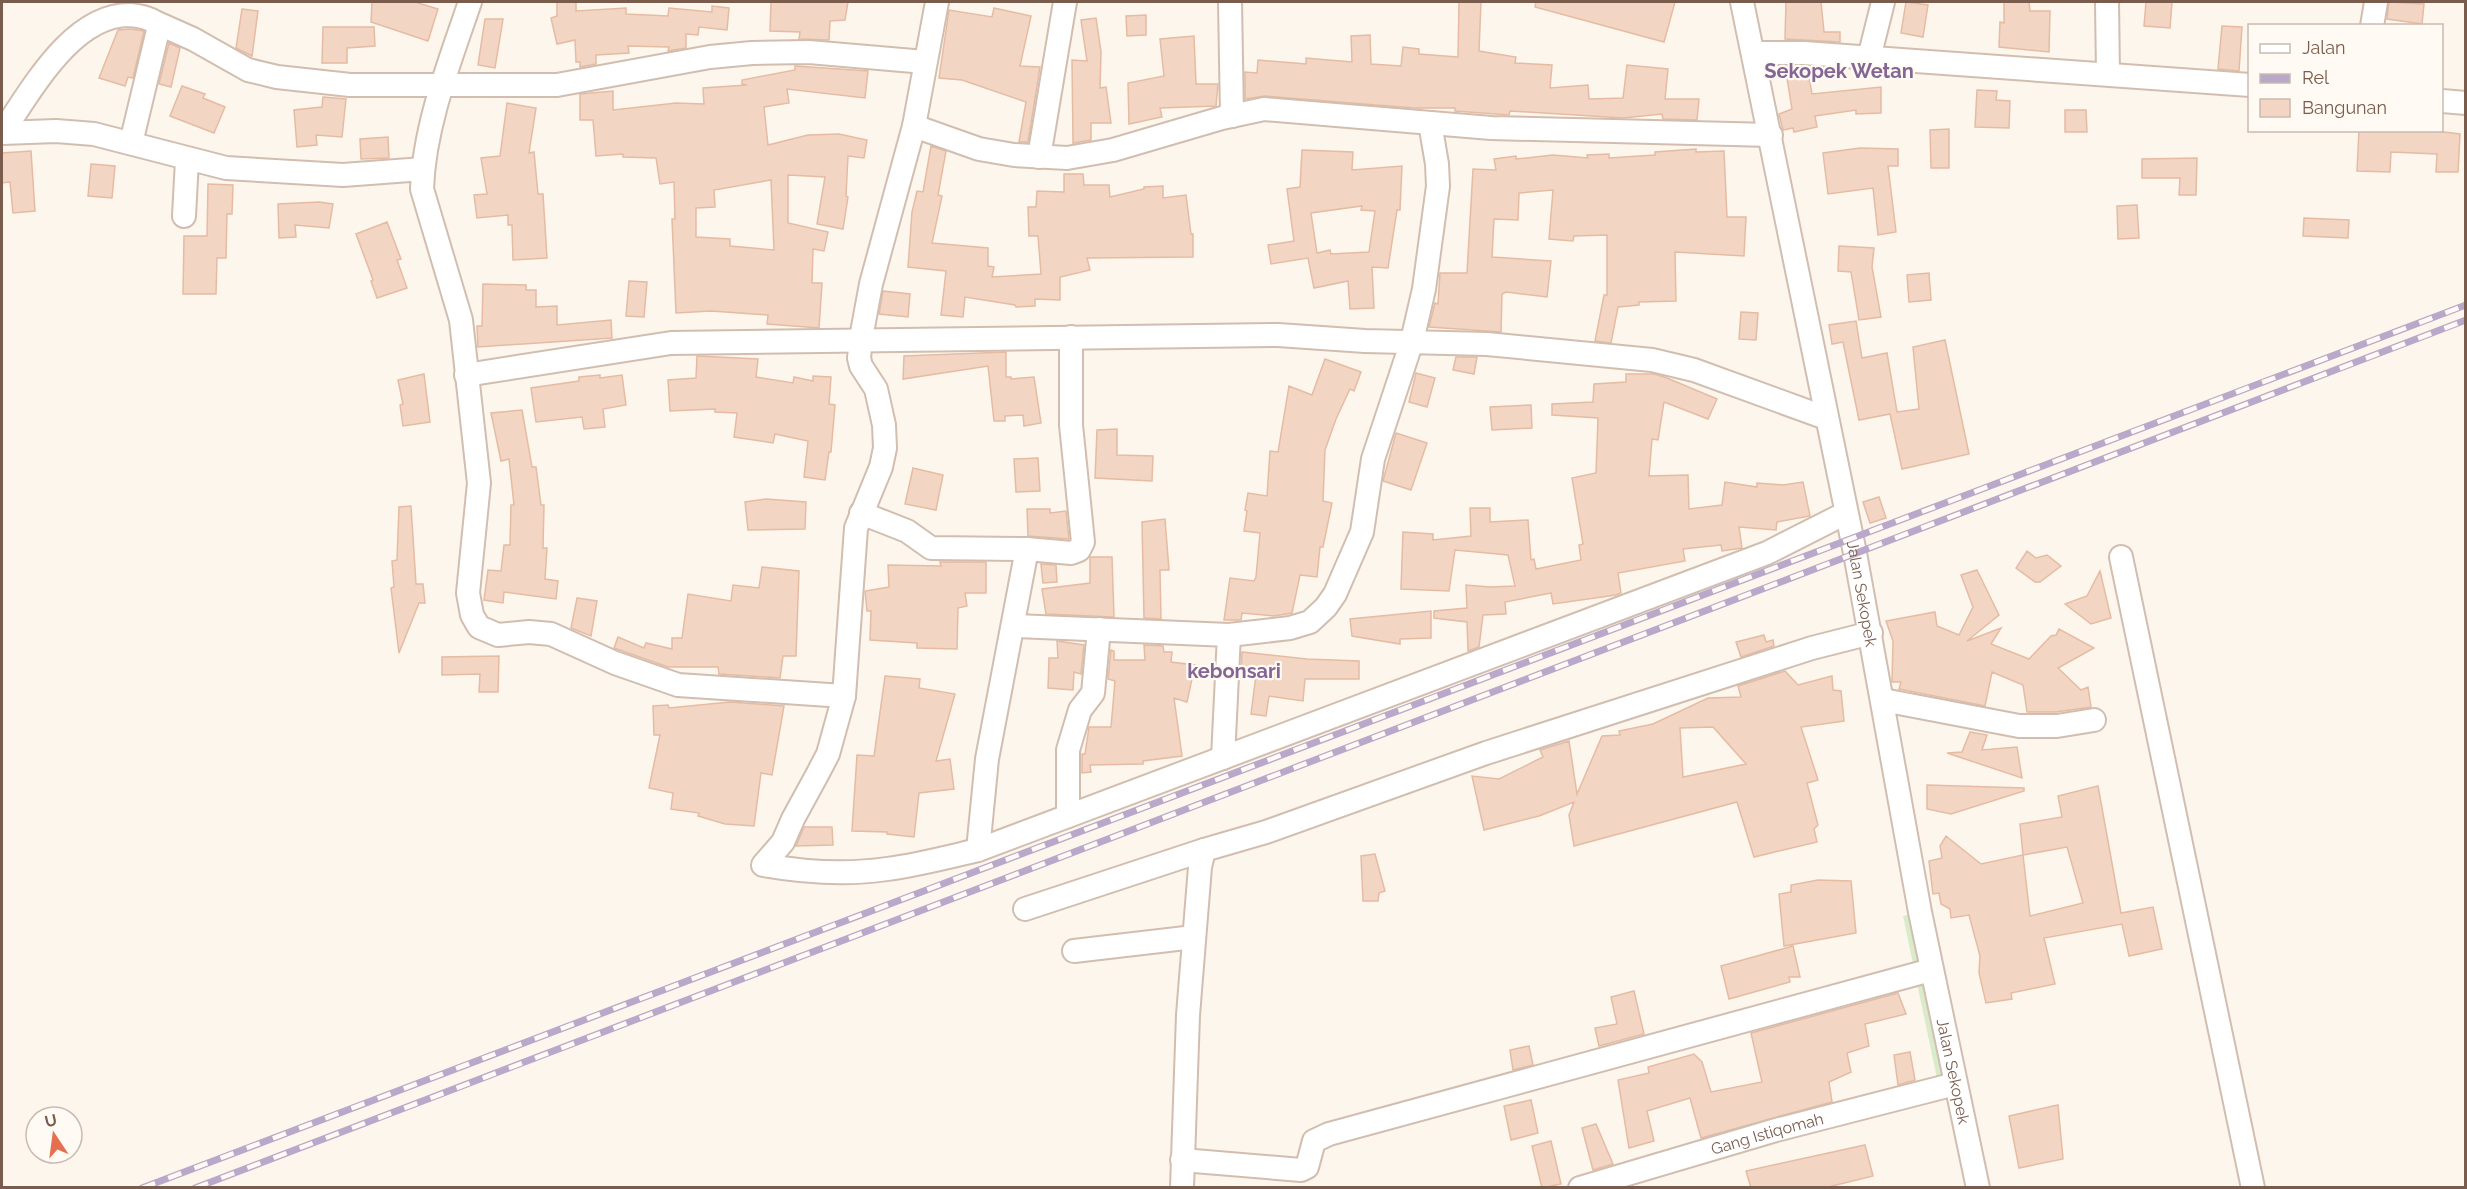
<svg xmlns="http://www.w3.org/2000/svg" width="2467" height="1189" viewBox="0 0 2467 1189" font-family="Raleway,sans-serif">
  <rect width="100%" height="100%" fill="#fdf6ec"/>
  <path fill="#d8ecc9" d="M1920,912L1955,1084L1939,1088L1903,916Z"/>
  <path fill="#f3d5c3" stroke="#e6bba3" stroke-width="1.5" fill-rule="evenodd" d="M372,2H415L438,9L428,41L371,22Z
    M557,2H576V11L626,8V14L668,16L669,8L712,12V6L729,8L727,30L699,27L698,35L686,34V48L668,51L669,47L628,46L629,53L596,55V64L580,67V62H576L575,40L557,44L551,18L557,16Z
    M771,2H848L845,20L830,21L829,40L799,39L800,32L770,31Z
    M1459,2H1481L1479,51L1516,57L1515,63L1552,65L1550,88L1588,85L1589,99L1623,98L1627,65L1668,69L1665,99H1699L1697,120L1663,119L1662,114L1623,118L1510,111L1509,115L1455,111V108H1414L1265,96L1245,99V72L1257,73L1258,60L1306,64V58L1352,62L1351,36L1370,35L1371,64L1401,66L1403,47L1419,49V54L1458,57Z
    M1536,2H1675L1664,42L1535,7Z
    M1786,2H1821L1824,32H1840V42L1785,39Z
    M1906,2L1928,5L1923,37L1901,33Z
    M2004,2H2029L2030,11H2050L2049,52L1999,47L2000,22L2004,23Z
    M2146,2H2172L2170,28L2144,26Z
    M2389,2L2424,4L2422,24L2387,19Z
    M994,8L1031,16L1020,66L1040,67L1028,142H1019L1026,102L962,80L939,78L949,10L992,17Z
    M242,9L258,11L252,56L236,48Z
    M1146,15V35L1127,36L1126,16Z
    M1096,18L1101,52L1100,88L1106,87L1111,123H1091V140L1073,143L1072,60L1087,61L1081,20Z
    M485,19H503L495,68L478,65Z
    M2222,26L2242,27L2239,71L2218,69Z
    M323,27H374L375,46L347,48V63H322Z
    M130,29L144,31L133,78L128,77L125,86L99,78L118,30Z
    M1194,36L1196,84H1218L1216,106L1160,108L1162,117L1129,124L1128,83L1164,76L1160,39Z
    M169,43L180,48L171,87L159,84Z
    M795,66L868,71L865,98L787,89L789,103L764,107L768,145L808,135L839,134L867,140L864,158L848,156L846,196L848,197L843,229L817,224L825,177L788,175V223L828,232L824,251L813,249L812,283H822L819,328L767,324L768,315L711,311L676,313L672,219H675L674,182L660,184L656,158L623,157V154L596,156L593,120H580V94L613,91V110L676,103L704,104L703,88L747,85L742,84V80L795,70ZM771,180L774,250L730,246V239L696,237V208L715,207L714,190Z
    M1785,66L1807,67L1812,94L1881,87V113L1856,114V110L1815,116L1817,127L1794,132L1793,128L1783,130L1779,114L1792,109Z
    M182,86L205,94L203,98L225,107L214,133L170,116Z
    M1977,90L1997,91L1996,100L2010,101L2009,128L1975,127Z
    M323,97L346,99L342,137L316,135L317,145L297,147L294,110L322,107Z
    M507,103L536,108L529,153L534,152L538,194H543L547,258L513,260L512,225H508V215L477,218L474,195L487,194L481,158L500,156Z
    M2065,110H2086L2087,132H2065Z
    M1949,129V168H1931L1930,130Z
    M2359,130H2428L2460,134L2458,172H2436L2437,154L2391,152L2390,172L2357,171Z
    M388,137L389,158L361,159L360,139Z
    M931,146L946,151L938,195L942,196L932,243L988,248V266L994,267L992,277L1041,274L1038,236H1029L1028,207H1036L1037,191L1064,192V174H1083L1084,185H1109L1110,197L1144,189V187L1163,186V198L1186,195L1191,234H1193V257L1087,258L1090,270L1060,277V300L1035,299V306L1016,307L1015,305L965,297L963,317L941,315L946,271L908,267L912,212L917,191L923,192Z
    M1860,148L1898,149V166H1888L1896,232L1878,235L1873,188L1828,194L1823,153Z
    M1696,149V152L1724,151L1727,217H1746L1744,256L1675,252L1676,301L1639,302V305L1618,307L1611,343L1595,341L1604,295H1607V235L1574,236L1573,241L1549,239L1553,190L1519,193L1518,220L1494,219L1492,257L1551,261L1547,297L1506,292L1502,294L1501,332L1429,327L1435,303L1438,304L1440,273H1467L1473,169L1496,170L1494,159L1516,156V159L1553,155L1588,158L1587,155L1609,154V158L1655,155V152Z
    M1302,150L1353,152L1352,170L1402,166L1400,210H1397L1388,268L1372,267L1374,308L1350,309L1348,281L1314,288L1308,258L1271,264L1268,245L1294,241L1287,189L1300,187ZM1362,206L1361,210L1375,211L1369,252L1331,254L1330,250L1317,253L1311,213Z
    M31,151L35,211L13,213L10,182L2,183V153Z
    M2197,158L2196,195H2179L2180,178H2142V159Z
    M91,164L115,166L112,198L88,196Z
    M208,184L233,185L232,214H227L226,258H217L216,294H183L184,236H207Z
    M319,202L333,204L329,228L295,225L296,237L279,238L278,204Z
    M2137,205L2139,238L2118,239L2117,206Z
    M2304,218L2349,220L2348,238L2303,236Z
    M387,222L401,259L397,260L407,288L377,298L371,281L373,280L356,234Z
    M1839,246L1874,248L1872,267L1881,317L1859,320L1851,272L1838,271Z
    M1929,273L1931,300L1909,302L1907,275Z
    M629,281L647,282L644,317L626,316Z
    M483,284L526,285V290H536V307L557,306V325L611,320L612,338L478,347L477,326H482Z
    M883,291L910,294L908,317L879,314Z
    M1741,312L1758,313L1756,340L1739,339Z
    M1856,321L1862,358L1887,353L1897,412L1919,409L1913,347L1945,340L1969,454L1902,469L1890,414L1859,420L1843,342L1832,344L1829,325Z
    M1006,352V377H1011V379L1034,377L1041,423L1024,426L1023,415L1005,416V421H994L988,366L903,379L904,356Z
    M697,356L758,359L756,377L793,383L794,377L813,381V376L831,377L829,404L835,405L831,452H829L825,480L804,477L808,441L775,434L773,443L734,437L737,413L715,412V409L670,411L668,380L696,378Z
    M1456,357H1477L1474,374L1453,370Z
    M1325,359L1361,372L1354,391L1350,389L1336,419L1325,450L1323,501L1332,503L1323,547H1320L1317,577L1300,575L1292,613L1274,616L1242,613L1241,620H1224L1230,578L1254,581L1256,577L1260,533L1244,531L1247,511L1245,510L1248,493L1267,496L1270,451L1278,452L1289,386L1312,395Z
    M1416,373L1435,378L1427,407L1409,402Z
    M424,374L430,422L403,426L400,405L403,404L398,380Z
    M1626,374H1654L1667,378L1717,399L1708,419L1664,402L1658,440L1652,439L1649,476L1688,475L1689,509L1722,505L1725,482L1757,487V483L1783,485L1803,482L1810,516L1777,522L1776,530L1739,527L1742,548L1722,551L1721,545L1683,549L1685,561L1618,573L1621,593L1616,595L1553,604L1551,593L1505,602L1506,614L1483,615L1479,647L1468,651L1467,622L1434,618V611L1467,608L1466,585L1490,587L1515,586L1508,555L1455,550L1449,591L1401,589L1403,532L1433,534V540L1471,536L1470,508H1490V522L1528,520L1531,560L1534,559L1536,569L1581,560L1579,545L1583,544L1572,478L1596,473L1598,418L1552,415V404L1593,402L1594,384L1626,382Z
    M600,375V378L622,375L626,405L603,409L605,427L584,429L582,417L536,422L531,388L579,381V377Z
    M1531,405L1532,428L1492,430L1490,407Z
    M522,410L532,467H536L541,505H544L543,548H547L545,579L558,581L556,599L504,592L503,603L484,600L488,570L501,571L504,545H510L511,505H514L509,459L501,461L491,413Z
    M1117,429V455L1153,456L1152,481L1095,478L1097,430Z
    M1396,433L1427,443L1411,490L1383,481Z
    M1038,458L1040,491L1016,492L1014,459Z
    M913,468L943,475L936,510L905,504Z
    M1879,497L1886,518L1870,523L1863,502Z
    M766,499L806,502L805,529L748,530L745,502Z
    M411,506L416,584H423L425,603H419L399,653L391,588L394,587L392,561L397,560L399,507Z
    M1027,509H1050V513L1066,511L1069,539L1028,536Z
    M1165,519L1169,570H1160L1161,619L1144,618L1142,522Z
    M2027,551L2036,558L2047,555L2061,566L2040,582H2035L2016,568Z
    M1090,557H1112L1114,617L1046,614L1042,589L1090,583Z
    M940,562H986V593H965L967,606L958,608L957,649L917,648V643L870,640L871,611H867L865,591L889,587L888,565L941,566Z
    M1041,564L1056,565L1057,582L1043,583Z
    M762,567L799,571L796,656H783L780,678L719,674L718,667H668L614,648L618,637L644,648L646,643L672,649V638H682L688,594L731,601L733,585L759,588Z
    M1977,570L1999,615L1967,641L2001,628L1991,644L2029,659L2051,636L2056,635L2059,629L2094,648L2058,668L2081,690L2088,687L2091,707L2056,712H2027L2023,685L1992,672L1985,706L1899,689L1901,682H1892L1893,641L1886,621L1935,612L1937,626L1959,635L1973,607L1961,575Z
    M2100,571L2111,618L2091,624L2065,604L2087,596Z
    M577,598L597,601L591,636L571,628Z
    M1431,611V638L1400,639V644L1352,636L1350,619Z
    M1764,635L1766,642L1773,640L1774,646L1741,657L1736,642Z
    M1057,641L1084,645L1081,674L1074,672L1073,690L1048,688L1049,658H1058Z
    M1144,645L1163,646L1164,652H1172L1171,662L1195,665L1187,702L1174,698L1182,756L1143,761V764L1090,765L1091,772L1082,773V754H1085L1089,727H1111L1115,681L1108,679L1111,650L1114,651V660H1145Z
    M1242,652L1307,659L1359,661V679H1305L1303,701L1269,696L1266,716L1251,714L1256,675L1241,674Z
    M499,656L498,692H479L480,674L442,675V657Z
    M1785,671L1798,685L1832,676L1833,690L1841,691L1844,721L1801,727L1818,780L1807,783L1818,825L1814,829L1817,842L1754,857L1737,802L1574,846L1569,815L1574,802L1539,816L1484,830L1472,776L1499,779L1543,757L1540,750L1569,741L1577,794L1602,736L1620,735L1619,731L1653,724L1708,698L1741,697L1738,686ZM1713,727L1746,764L1683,777L1680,728Z
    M885,676L920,679L919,688L955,694L936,761L950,759L954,789L919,793L914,837L887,834V832L852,831L857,755L874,756Z
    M730,702L784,706L772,775L761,773L754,826L725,824L698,816L699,813L671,809L673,793L649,788L660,735H654L653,706L668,705L669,708Z
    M1970,732L1987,735L1982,750L2017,747L2022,778L1947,753L1962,752Z
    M1927,785L2024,788V791L1951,814L1927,809Z
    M2098,786L2121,913L2153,907L2162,949L2129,956L2122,924L2044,938L2055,984L2011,993L2012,999L1986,1003L1979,973L1980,956L1969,915L1951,918L1950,909L1941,904L1939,893L1933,894L1929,861L1942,858L1940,846L1946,836L1981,864L2023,855L2020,824L2062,817L2058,796ZM2067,847L2083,903L2030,916L2023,855Z
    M804,827H832L833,845L796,846Z
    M1375,854L1385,891L1379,893L1378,901H1363L1361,856Z
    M1818,880L1851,881L1856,933L1784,946L1779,894L1791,892V885Z
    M1793,946L1800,977H1789L1790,982L1729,999L1721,966Z
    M1634,991L1644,1034L1599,1046L1595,1028L1617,1024L1611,997Z
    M1898,993L1906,1014L1865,1024L1869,1046L1847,1053L1851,1072L1829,1082L1832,1102L1701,1138L1690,1098L1647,1111L1654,1141L1629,1148L1618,1080L1649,1073L1648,1067L1694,1054L1702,1062L1711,1092L1762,1082L1751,1033Z
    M1529,1046L1533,1065L1513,1070L1510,1050Z
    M1910,1052L1915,1080L1898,1085L1894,1055Z
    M1531,1100L1538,1133L1511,1140L1504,1106Z
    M2058,1105L2063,1159L2019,1168L2009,1116Z
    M1596,1124L1613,1164L1593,1170L1582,1128Z
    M1551,1141L1561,1184L1542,1188L1532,1146Z
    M1865,1145L1873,1176L1824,1188H1751L1746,1171Z"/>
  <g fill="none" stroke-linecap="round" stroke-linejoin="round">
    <g stroke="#d1beb0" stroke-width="26">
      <g id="minor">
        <path d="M470,2C450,61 424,126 422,189L461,320L479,483L468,593L472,615L479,627L498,635L529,632L551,634L615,663L678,685L844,696"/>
        <path d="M937,2L914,126L871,284L861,338L859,358L861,366L876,389L884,425L885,448L881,467L856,528L844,696L828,754L817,775L793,819L783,842L763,865C803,872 847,875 887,869C918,865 948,857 978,850L1767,553L1846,513"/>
        <path d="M1230,2L1232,116"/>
        <path id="s1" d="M1742,2L1855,553L1920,912L1978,1188"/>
        <path d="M2107,2L2108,74"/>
        <path d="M157,23L193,39L248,70L277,77L350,85H557L710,57L752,53L809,52L925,62"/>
        <path d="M2372,26L2376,2"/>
        <path d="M1754,53H1804L2250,85"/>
        <path d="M1869,58L1883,2"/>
        <path d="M2442,101L2466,103"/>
        <path d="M914,126L979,149L1014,155L1067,158L1113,150L1222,118L1264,109L1491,128L1771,135"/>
        <path d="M2,133L56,131L94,134L226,168L343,175L423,169"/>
        <path d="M2,133C31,91 72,14 130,15C140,16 153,18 159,26L131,143"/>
        <path d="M1039,157L1065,2"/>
        <path d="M184,216L187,160"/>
        <path d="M466,375L671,343L1278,335L1365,341L1487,344L1652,360L1694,370L1826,418"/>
        <path d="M861,513L907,531L931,548L1027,549"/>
        <path d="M2121,557L2253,1188"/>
        <path d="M1014,626L1229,635L1290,628L1310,622L1326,607L1335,594L1362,532L1373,459L1412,341L1424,289L1438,186L1437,164L1430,123"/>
        <path d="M1883,700L2019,726H2057L2094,720"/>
        <path d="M1223,758L1229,635"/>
        <path d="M1068,816V750L1080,710L1093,693L1099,629"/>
        <path d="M978,850L987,759L1027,549L1071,553L1079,550L1083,542L1071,425V337"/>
        <path d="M1025,909L1204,850"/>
        <path d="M1074,951L1194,937"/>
        <path d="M1182,1160L1301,1170L1307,1167L1314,1141L1329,1134L1931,970"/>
        <path d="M1182,1188L1188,1015L1200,867L1204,850L1266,832L1486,753L1812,648L1871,633"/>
        <path id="s2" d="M1580,1188L1776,1130L1955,1084"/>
      </g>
    </g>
    <use href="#minor" stroke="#fff" stroke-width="22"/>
    <g stroke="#b9a8c9" stroke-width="7">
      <path id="rail" d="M142,1188L2466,305
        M195,1188L2466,320"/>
    </g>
    <use href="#rail" stroke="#fffaf3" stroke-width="4.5" stroke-dasharray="14" stroke-linecap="butt"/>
  </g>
  <g text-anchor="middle" stroke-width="4.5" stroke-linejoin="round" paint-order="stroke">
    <g font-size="16" fill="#7a5c4d" stroke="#fffaf3">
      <text dy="6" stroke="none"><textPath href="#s1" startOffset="604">Jalan Sekopek</textPath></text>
      <text dy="6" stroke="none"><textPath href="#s1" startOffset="1090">Jalan Sekopek</textPath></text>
      <text dy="6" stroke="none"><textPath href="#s2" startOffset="195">Gang Istiqomah</textPath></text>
    </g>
    <g font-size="20" font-weight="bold" fill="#846695" stroke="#fffaf3">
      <text x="1839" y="78">Sekopek Wetan</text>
      <text x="1234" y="678">kebonsari</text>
    </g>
  </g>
  <rect width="2467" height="1189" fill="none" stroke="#7a5c4d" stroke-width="6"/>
  <rect x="2248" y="24" width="195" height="108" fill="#fffaf3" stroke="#cabbb1" stroke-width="1.5"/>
  <rect x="2260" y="44" width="30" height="9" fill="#ffffff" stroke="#cabbb1" stroke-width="1.5"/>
  <text x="2302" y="54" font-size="18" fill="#7a5c4d">Jalan</text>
  <rect x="2260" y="74" width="30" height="9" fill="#b9a8c9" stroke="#cabbb1" stroke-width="1.5"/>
  <text x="2302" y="84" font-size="18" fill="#7a5c4d">Rel</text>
  <rect x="2260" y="99" width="30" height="18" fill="#f3d5c3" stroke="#cabbb1" stroke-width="1.5"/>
  <text x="2302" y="114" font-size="18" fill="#7a5c4d">Bangunan</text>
  <g transform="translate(54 1135) rotate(347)"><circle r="28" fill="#fffaf3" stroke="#cabbb1" stroke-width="1.5"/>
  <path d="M0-4.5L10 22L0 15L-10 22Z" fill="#e76f51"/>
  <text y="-9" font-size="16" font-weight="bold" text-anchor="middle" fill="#7a5c4d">U</text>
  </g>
</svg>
